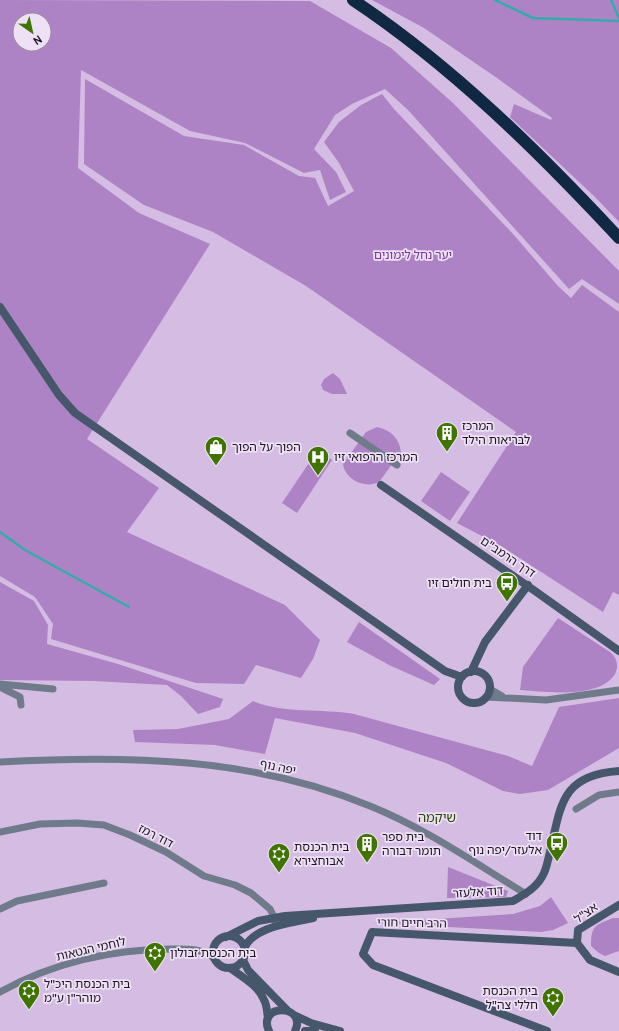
<svg xmlns="http://www.w3.org/2000/svg" width="619" height="1031" viewBox="0 0 619 1031" font-family="Overpass,'Noto Sans Hebrew',sans-serif">
  <rect width="100%" height="100%" fill="#d5bce2"/>
  <path fill="#ae83c5" fill-rule="evenodd" d="M0,0L310,1L391,48L453,103L619,271V304L582,279L569,289L408,110L385,89L352,104L335,115L314,149L336,172L346,192L330,200L320,170L304,173L245,143L190,131L81,70L78,168L139,213L210,244L87,439L159,488L127,532L285,605L320,640L313,659L301,678L256,665L244,684L196,683L51,639L53,624L35,597L0,576ZM20,20H44V44H20Z
    M372,0H619V222L595,197L510,117L514,104L551,120L552,118L497,78L424,28Z
    M85,79L184,136L244,145L299,176L315,178L328,206L354,191L339,163L324,142L339,122L361,105L382,94L394,109L513,234L558,286L571,298L582,285L619,312V595L613,592L603,612L501,546L457,523L516,432L306,286L213,232L144,205L84,164Z
    M333,373L340,379L347,394H332L323,390L321,385L324,379Z
    M377,427C391,430 399,438 401,452L379,482C366,489 345,480 343,464L366,432Z
    M317,451L332,460L297,513L282,503Z
    M441,472L470,492L450,521L421,501Z
    M0,582L34,601L48,625L47,644L118,664L223,699L220,707L198,714L181,696L167,685L94,681L0,680Z
    M558,618L610,652C617,658 619,665 615,674C600,699 545,692 520,690L523,667Z
    M359,622L440,679L434,685L389,665L347,642Z
    M619,698V748L548,790L520,794L503,791L446,763L355,733L275,718L265,754L215,745L135,742L133,730L178,729L229,719L253,701C285,714 321,708 354,714L508,756L532,766L559,707Z
    M448,867L508,891L506,897L447,898Z
    M551,897L568,923L553,930L541,932L373,923L513,914L540,906Z
    M613,918H619V951L605,956L599,953L591,946C591,926 595,925 613,918Z"/>
  <g fill="none" stroke-linecap="round" stroke-linejoin="round">
    <path stroke="#35aba9" stroke-width="2.5" d="M495,0L533,18L619,21
      M611,0L619,18
      M0,532L25,550L129,607"/>
    <path stroke="#6f7b8a" stroke-width="7" d="M350,433L397,465
      M0,684L53,689
      M0,687L20,697L21,705
      M490,689L502,696
      M486,697L546,700L619,690
      M0,762C126,755 252,757 370,806C425,828 475,863 526,894
      M576,809L599,795L619,792
      M0,832L40,824L77,823L104,825L130,835L166,852L204,876L235,885L251,893L270,909L274,917L275,923
      M0,909L17,901L104,883
      M0,992C52,963 112,949 171,949C186,949 202,948 214,958"/>
    <path stroke="#46576c" stroke-width="8" d="M0,307L59,395L75,413L445,671L462,677
      M381,485L535,591L619,651
      M458 687a16 16 0 1 1 32 0a16 16 0 1 1-32 0Z
      M471,672L485,642L528,585
      M619,905L578,930L577,943L590,960L619,972
      M213 952a16 16 0 1 1 32 0a16 16 0 1 1-32 0Z
      M226,937L258,921L285,916L513,901C525,894 538,887 544,873C547,867 548,859 550,852C561,805 561,775 619,771
      M244,949C253,926 292,923 313,918
      M243,960L248,970L288,1011
      M230,968C241,976 259,986 264,1000C267,1005 267,1012 268,1018
      M294,1015L311,1023L340,1031
      M269,1031C256,1003 308,1004 295,1031
      M305,1031H315
      M547,1031L373,965L363,954L372,932L577,943"/>
    <path stroke="#102844" stroke-width="12" d="M353,0C452,66 538,151 619,238"/>
  </g>
  <defs>
    <g id="building-pin" transform="scale(1.15)"><path d="M0 17L-7.5 6A9.5 9.5 0 1 1 7.5 6Z" fill="#3f7400" stroke="#eee1f5"/><path d="M-4-6H4V6H1V3H-1V6H-4ZM-2.5-4.3h1.7v1.8h-1.7ZM.8-4.3h1.7v1.8H.8ZM-2.5-1h1.7V.8h-1.7ZM.8-1h1.7V.8H.8Z" fill="#fff"/></g>
    <g id="shop-pin" transform="scale(1.15)"><path d="M0 17L-7.5 6A9.5 9.5 0 1 1 7.5 6Z" fill="#3f7400" stroke="#eee1f5"/><path d="M-5-2.5h2.3a2.7 3.5 0 0 1 5.4 0H5L5.5 6h-11ZM-1.5-2.5h3a1.5 2.3 0 0 0-3 0Z" fill="#fff"/></g>
    <g id="hospital-pin" transform="scale(1.15)"><path d="M0 17L-7.5 6A9.5 9.5 0 1 1 7.5 6Z" fill="#3f7400" stroke="#eee1f5"/><path d="M-5-5h3v3.5h4V-5h3V5h-3V1.5h-4V5h-3Z" fill="#fff"/></g>
    <g id="bus-pin" transform="scale(1.15)"><path d="M0 17L-7.5 6A9.5 9.5 0 1 1 7.5 6Z" fill="#3f7400" stroke="#eee1f5"/><path d="M-5-6H5V4H4V6H2V4H-2V6H-4V4H-5ZM-3.5-4V0h7V-4ZM-3.5 1.2v1.5H-2V1.2ZM2 1.2v1.5H3.5V1.2Z" fill="#fff"/></g>
    <g id="synagogue-pin" transform="scale(1.15)"><path d="M0 17L-7.5 6A9.5 9.5 0 1 1 7.5 6Z" fill="#3f7400" stroke="#eee1f5"/><path d="M0-6.5L5.6 3.2H-5.6ZM0 6.5L5.6-3.2H-5.6Z" fill="#fff"/></g>
  </defs>
  <g fill-rule="evenodd">
    <use href="#building-pin" x="447" y="433"/>
    <use href="#shop-pin" x="216" y="447"/>
    <use href="#hospital-pin" x="318" y="457"/>
    <use href="#bus-pin" x="507" y="583"/>
    <use href="#bus-pin" x="557" y="843"/>
    <use href="#building-pin" x="367" y="844"/>
    <use href="#synagogue-pin" x="279" y="854"/>
    <use href="#synagogue-pin" x="155" y="953"/>
    <use href="#synagogue-pin" x="29" y="991"/>
    <use href="#synagogue-pin" x="553" y="998"/>
  </g>
  <g text-anchor="middle" stroke-width="3.5" stroke-linejoin="round" paint-order="stroke">
    <g font-size="12" fill="#763494" stroke="#eee1f5">
      <text x="413" y="259">יער נחל לימונים</text>
    </g>
    <g font-size="12" fill="#1d1422" stroke="#eee1f5" text-anchor="start">
      <text x="462" y="430">המרכז<tspan x="462" dy="14">לבריאות הילד</tspan></text>
      <text x="232" y="451">הפוך על הפוך</text>
      <text x="334" y="461">המרכז הרפואי זיו</text>
      <text x="492" y="587" text-anchor="end">בית חולים זיו</text>
      <text x="542" y="840" text-anchor="end">דוד<tspan x="542" dy="14">אלעזר/יפה נוף</tspan></text>
      <text x="382" y="841">בית ספר<tspan x="382" dy="14">תומר דבורה</tspan></text>
      <text x="294" y="851">בית הכנסת<tspan x="294" dy="14">אבוחצירא</tspan></text>
      <text x="170" y="957">בית הכנסת זבולון</text>
      <text x="44" y="988">בית הכנסת היכ"ל<tspan x="44" dy="14">מוהר"ן ע"מ</tspan></text>
      <text x="538" y="995" text-anchor="end">בית הכנסת<tspan x="538" dy="14">חללי צה"ל</tspan></text>
    </g>
    <g font-size="12" fill="#1d1422" stroke="#eee1f5">
      <text transform="translate(508 557) rotate(34)" y="4">דרך הרמב"ם</text>
      <text transform="translate(278 767) rotate(12)" y="4">יפה נוף</text>
      <text transform="translate(156 836) rotate(27)" y="4">דוד רמז</text>
      <text transform="translate(478 892) rotate(-4)" y="4">דוד אלעזר</text>
      <text transform="translate(586 913) rotate(-36)" y="4">אצ"ל</text>
      <text transform="translate(412 923) rotate(1)" y="4">הרב חיים חורי</text>
      <text transform="translate(91 949) rotate(-13)" y="4">לוחמי הגטאות</text>
    </g>
    <g font-size="13" fill="#244601" stroke="#eee1f5">
      <text x="437" y="822">שיקמה</text>
    </g>
  </g>
  <g transform="translate(32 32) rotate(146)"><circle r="19" fill="#eee1f5" stroke="#9a8fa1"/>
  <path d="M0-3L7 15L0 10L-7 15Z" fill="#3f7400"/>
  <text y="-6" font-size="11" font-weight="bold" text-anchor="middle" fill="#1d1422">N</text>
  </g>
</svg>
